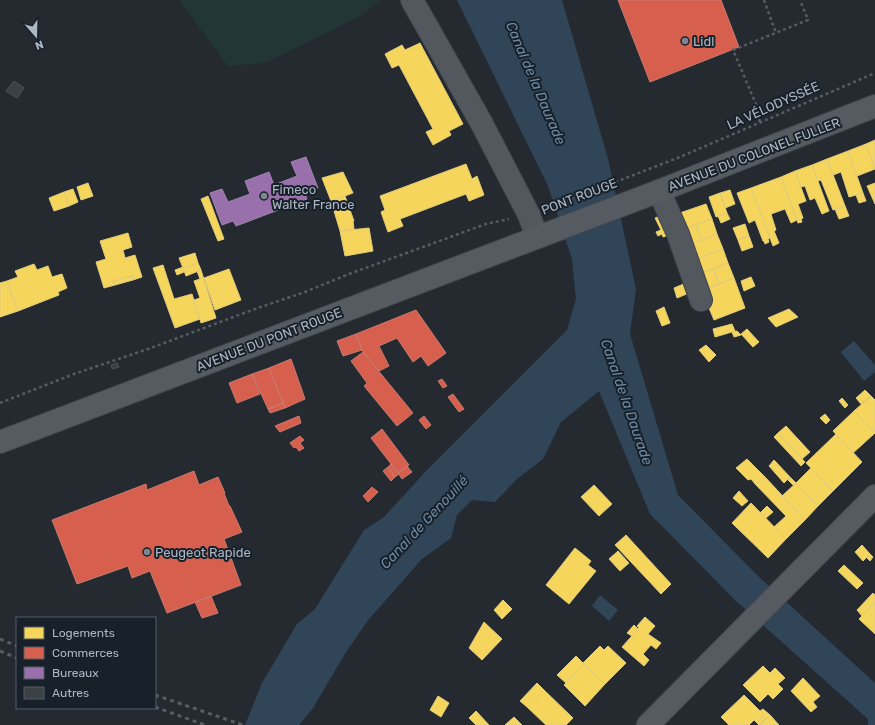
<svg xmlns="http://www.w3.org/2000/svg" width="875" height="725" viewBox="0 0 875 725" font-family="Rubik,sans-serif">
  <rect width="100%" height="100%" fill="#242a30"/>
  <path fill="#223636" d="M179,0H380L361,16L265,63L228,66Z"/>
  <path fill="#314559" d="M457,0H562L608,159L636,289L630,334L678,495L759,577L875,683V725H868V719L736,601L650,514L599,391L561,422L543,459L517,479L495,502L472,500L457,515L451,538L422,559L369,619L346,652L313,708L299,725H245L262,683L297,624L315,609L364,530L384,517L427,470L567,330L576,299L572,259L548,186Z
    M854,341L875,365V372L864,381L841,352Z
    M600,595L618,610L609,621L592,606Z"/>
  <path fill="#f6d55c" stroke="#e0cc7b" d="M420,43L463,124L449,131L451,135L433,145L426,132L433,129L399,65L392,68L385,54L402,45L405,50Z
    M875,140V168L866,144Z
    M866,144L875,169L857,176L848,151Z
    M848,151L863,193L849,197L841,172L833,175L827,159Z
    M827,159L845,206L833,210L821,180L818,181L812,165Z
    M466,164L472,179L477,176L484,195L469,201L466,194L400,219L403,226L388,232L381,212L385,210L380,196Z
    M812,165L829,211L822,214L815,198L810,200L805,186L801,187L795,171Z
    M795,171L806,201L798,204L803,218L801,219L802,222L798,223L781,177Z
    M343,172L353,193L331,201L322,178Z
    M781,177L797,220L791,223L785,209L771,214L776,230L774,231L779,243L773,246L751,188Z
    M88,183L93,196L81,200L77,187Z
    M875,183V204L867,186Z
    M751,188L770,238L768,239L769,242L765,244L764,241H763L755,220L749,223L737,193Z
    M73,189L78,202L69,206L64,192Z
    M730,190L735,204L725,208L720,193Z
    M64,192L69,206L54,211L49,198Z
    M720,193L727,213L716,217L709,197Z
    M863,193L866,201L859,203L856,195Z
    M208,196L224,239L218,241L201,199Z
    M345,196L354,221H353L354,229L340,231L331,201Z
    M706,204L712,219L680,231L674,215Z
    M845,206L849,216L839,219L835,209Z
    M667,213L675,233L663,237L662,234L658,236L656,232L661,230L655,218Z
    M727,213L730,219L721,223L718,216Z
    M712,219L717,234L702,240L696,225Z
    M745,224L749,236L738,240L733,228Z
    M696,225L702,240L686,246L680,231Z
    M369,228L373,251L345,256L340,231Z
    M128,233L132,247L123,250L125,258L135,255L142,277L133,280L132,276L113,281L115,285L104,288L96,262L106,259L100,241Z
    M717,234L723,249L691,261L686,246Z
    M749,236L753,247L742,251L738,240Z
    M723,249L728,263L696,275L691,261Z
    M195,253L198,263L183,268L179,258Z
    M198,263L201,270L186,276L183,268Z
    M728,263L734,278L719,284L713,269Z
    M34,264L37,270L48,266L52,277L62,274L67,288L58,292L59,295L18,311L7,281L18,277L15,271Z
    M163,265L174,299L192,294L200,319L175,328L153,268Z
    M183,267L184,272L177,275L175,270Z
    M229,269L241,300L215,310L204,278Z
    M713,269L719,284L702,291L696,275Z
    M201,270L216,318L201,323L194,300L200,298L194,281L200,279L197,271Z
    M132,276L133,280L115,285L113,281Z
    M751,277L755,286L744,291L741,281Z
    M734,278L745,308L714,320L702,291Z
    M7,281L18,311L0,317V283Z
    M686,283L689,293L677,298L674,288Z
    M664,307L670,323L662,326L656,311Z
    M789,309L798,317L776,327L768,318Z
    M732,324L735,331L715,337L713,329Z
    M747,329L759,342L753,347L741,334Z
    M737,331L741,335L734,337L732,332Z
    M706,345L716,355L709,362L699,350Z
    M865,390L871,396L861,404L856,398Z
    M871,396L875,400V433L854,411Z
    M842,398L848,405L845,408L839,401Z
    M854,411L875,433L853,453L833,431Z
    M825,414L830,420L826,424L820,418Z
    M786,426L810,452L802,459L778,433Z
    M778,433L805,462L801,466L774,437Z
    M836,434L862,462L833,491L806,463Z
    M747,459L765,477L756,485L751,479L748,480L736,468Z
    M774,460L790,477L784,483L769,466Z
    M811,468L833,491L818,506L796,483Z
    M765,477L805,520L786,539L774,527L786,516L756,485Z
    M790,477L796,483L793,485L788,480Z
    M796,483L818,506L805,520L782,496Z
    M594,485L612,504L599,516L581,497Z
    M739,491L748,501L742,506L733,498Z
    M751,503L786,539L768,558L732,523Z
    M767,506L773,512L766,518L760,513Z
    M626,535L671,584L661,594L615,545Z
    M862,545L870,554L863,561L855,552Z
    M575,548L591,561L588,565L596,571L569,604L546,585Z
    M618,551L629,563L620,571L609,559Z
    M870,554L873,557L870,561L867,558Z
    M844,565L863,583L857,589L838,571Z
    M873,593L875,595V602L862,616L857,610Z
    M503,600L512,609L502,619L494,610Z
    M875,602V634L859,619Z
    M645,617L655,626L648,634L661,643L656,649L651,645L643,654L649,660L644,666L622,647L639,628L637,626Z
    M484,622L502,639L482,660L469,648Z
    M634,625L638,629L632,636L627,633Z
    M600,646L604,650L608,646L626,663L605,684L583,663Z
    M576,656L584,664L566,683L557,675Z
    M584,664L605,684L585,706L564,685Z
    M763,666L770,673L775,668L785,678L778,684L783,689L773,699L768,694L760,702L743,685Z
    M803,678L820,696L813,702L817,707L811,712L791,691Z
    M537,683L544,690L527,707L520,701Z
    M544,690L573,718L566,725H546L527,707Z
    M744,695L764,715L757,723L754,720L749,725H729L721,717Z
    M438,696L449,703L441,717L430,710Z
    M763,709L770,715L759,725L757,723L764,715L760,711Z
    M476,711L489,725H476L469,718Z
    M770,715L779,725H760Z
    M514,717L522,725H505Z"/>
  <path fill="#d6604d" stroke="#c97a70" d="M618,0H721L739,47L650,82Z
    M416,310L446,353L428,366L421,356L413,362L397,338L379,346L389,366L379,371L363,352L356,334Z
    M356,334L362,350L343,356L337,341Z
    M363,352L413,413L397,426L364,386L367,383L351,361Z
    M291,359L305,399L285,408L269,368Z
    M269,368L283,403L268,409L252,374Z
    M252,374L260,394L237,403L229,383Z
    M442,379L447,386L443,388L438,381Z
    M453,394L464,409L459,412L448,397Z
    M283,403L285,408L270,413L268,409Z
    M299,416L301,423L280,432L275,426Z
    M424,416L431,425L426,429L419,420Z
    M382,429L409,465L398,473L371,438Z
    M300,436L304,440L300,443L304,448L299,451L296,447L294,448L290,443Z
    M391,464L399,474L395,477L388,467Z
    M407,466L412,472L402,479L398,473Z
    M388,467L395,477L391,481L383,471Z
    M194,471L199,485L218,477L225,493H224L229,506H230L242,532L224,539L241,585L167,613L150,571L132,578L128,566L77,584L52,520L146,484L147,490Z
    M372,487L378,492L368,502L363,496Z
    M211,596L218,613L202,618L195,602Z"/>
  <path fill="#9970ab" stroke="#9f85b2" d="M306,157L318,188L305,193L307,199L236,226L233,221L222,225L210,193L222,189L228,202L250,194L245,181L269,172L274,185L297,176L291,162Z"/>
  <path fill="#3b4045" stroke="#4b5258" d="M14,81L24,88L17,98L6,91Z
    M117,363L119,367L112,369L111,365Z"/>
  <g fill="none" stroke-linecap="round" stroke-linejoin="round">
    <g stroke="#404449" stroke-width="24">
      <path id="minor" d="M412,0L482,124L529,215L537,237
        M659,191L678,234L701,300"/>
    </g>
    <g stroke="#41474d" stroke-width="24">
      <path id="major" d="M0,442L659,191L875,106
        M648,725L875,496"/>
    </g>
    <path stroke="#565d62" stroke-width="2.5" stroke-dasharray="3 3" stroke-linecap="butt" d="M764,0L776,33
      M759,122L761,116L733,50L808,20L800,0
      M548,208L680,157L875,73
      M0,403L74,374L148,349L255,309L305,292L349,274L486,224L509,219"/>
    <use href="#minor" stroke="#53585f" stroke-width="22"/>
    <use href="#major" stroke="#565b61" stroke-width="22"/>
    <path stroke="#575d62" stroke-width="3" stroke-dasharray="4 4" stroke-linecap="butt" d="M0,639L17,646
      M0,651L17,658
      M155,695L243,725
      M155,707L205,725"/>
  </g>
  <g fill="#7c8690" stroke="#18212a" stroke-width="1.5">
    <circle cx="685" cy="41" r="4"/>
    <circle cx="264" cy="196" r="4"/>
    <circle cx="147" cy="552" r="4"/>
  </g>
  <g text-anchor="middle" stroke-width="4" stroke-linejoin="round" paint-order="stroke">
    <g font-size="13" fill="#acb7c3" stroke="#18212a" text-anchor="start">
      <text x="693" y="46">Lidl</text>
      <text x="272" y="194">Fimeco<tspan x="272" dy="15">Walter France</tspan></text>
      <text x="155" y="557">Peugeot Rapide</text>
    </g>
    <g font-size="13" fill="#acb7c3" stroke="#18212a">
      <text transform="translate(773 105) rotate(-24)" y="5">LA VÉLODYSSÉE</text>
      <text transform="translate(754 154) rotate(-21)" y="5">AVENUE DU COLONEL FULLER</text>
      <text transform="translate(579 196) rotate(-21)" y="5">PONT ROUGE</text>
      <text transform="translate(269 339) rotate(-21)" y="5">AVENUE DU PONT ROUGE</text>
    </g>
    <g font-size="14" font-style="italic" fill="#6d8ba7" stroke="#18212a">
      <text transform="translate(536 83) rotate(67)" y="5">Canal de la Daurade</text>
      <text transform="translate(627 402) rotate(71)" y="5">Canal de la Daurade</text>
      <text transform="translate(424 522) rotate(-47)" y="5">Canal de Genouillé</text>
    </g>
  </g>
  <rect x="16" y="617" width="140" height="92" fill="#18212a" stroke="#535d67"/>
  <rect x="24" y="627" width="20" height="12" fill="#f6d55c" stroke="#535d67"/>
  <text x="52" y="637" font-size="12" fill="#acb7c3">Logements</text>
  <rect x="24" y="647" width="20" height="12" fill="#d6604d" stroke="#535d67"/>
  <text x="52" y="657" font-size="12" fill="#acb7c3">Commerces</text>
  <rect x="24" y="667" width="20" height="12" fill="#9970ab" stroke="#535d67"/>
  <text x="52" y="677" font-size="12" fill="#acb7c3">Bureaux</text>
  <rect x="24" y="687" width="20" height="12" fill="#3b4045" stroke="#535d67"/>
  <text x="52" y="697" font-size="12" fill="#acb7c3">Autres</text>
  <g transform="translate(36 36) rotate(160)" stroke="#18212a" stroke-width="3" paint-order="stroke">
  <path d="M0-3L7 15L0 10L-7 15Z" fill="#acb7c3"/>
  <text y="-6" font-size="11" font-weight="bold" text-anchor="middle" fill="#acb7c3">N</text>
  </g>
</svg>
